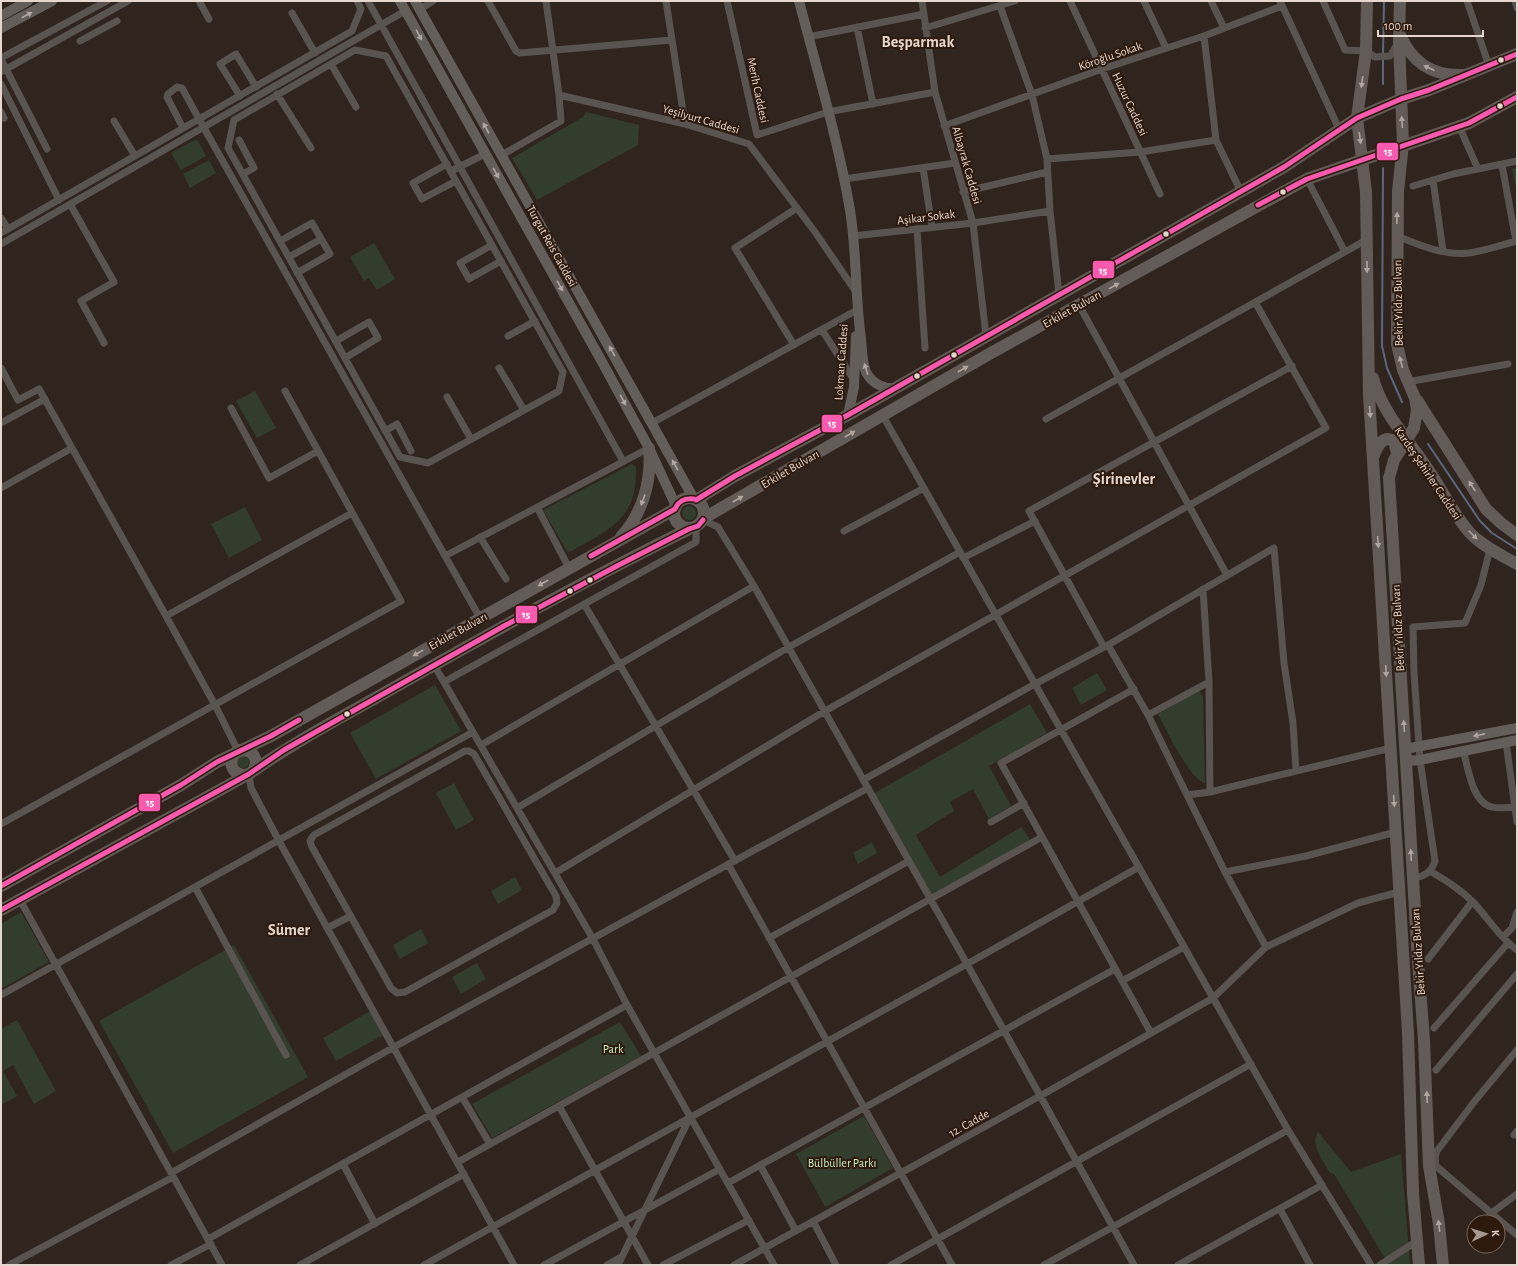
<svg xmlns="http://www.w3.org/2000/svg" width="1518" height="1266" viewBox="0 0 1518 1266" font-family="'Alegreya Sans',sans-serif">
  <rect width="100%" height="100%" fill="#30241e"/>
  <path fill="#323d2e" d="M586,112L639,125L638,145L537,200L512,158L583,117Z
    M197,139L206,156L181,170L171,153Z
    M209,160L216,173L190,188L183,174Z
    M1517,168V194L1512,169Z
    M374,243L395,279L377,290L369,278L364,281L350,257Z
    M255,391L276,428L257,438L236,401Z
    M632,464L636,467C638,520 608,530 568,553L543,510Z
    M682 513a7 7 0 1 1 14 0a7 7 0 1 1-14 0Z
    M245,507L262,540L229,558L211,524Z
    M1097,673L1107,690L1081,705L1072,688Z
    M435,685L461,731L376,779L350,733Z
    M1199,690L1203,697L1205,783C1190,780 1166,729 1158,714Z
    M1030,704L1047,733L989,766L1011,806L989,819L973,789L950,802L954,811L916,835L940,877L1021,827L1024,830L1030,840L931,896L873,794Z
    M237 762a6 6 0 1 1 12 0a6 6 0 1 1-12 0Z
    M454,783L474,820L456,830L436,793Z
    M872,842L877,853L858,864L853,853Z
    M515,877L522,890L498,904L491,891Z
    M21,912L49,962L1,989V924Z
    M421,929L428,943L400,959L393,945Z
    M234,945L308,1077L173,1153L99,1021Z
    M477,963L486,979L461,994L452,977Z
    M372,1010L385,1034L336,1061L323,1038Z
    M17,1020L56,1091L34,1104L13,1065L3,1071L17,1096L1,1105V1029Z
    M620,1022L641,1056L492,1138L472,1104Z
    M864,1116L893,1168L825,1207L796,1154Z
    M1318,1132L1351,1172L1401,1154L1410,1265H1389L1334,1174L1330,1173C1324,1162 1309,1144 1318,1132Z"/>
  <g fill="none" stroke-linecap="round" stroke-linejoin="round">
    <path stroke="#5c677f" stroke-width="2" d="M1383,55L1384,1
      M1383,84V59
      M1383,168L1382,346L1387,368L1402,402
      M1428,444L1480,521L1492,533L1517,549"/>
    <path stroke="#5a5451" stroke-width="7" d="M199,1L209,19
      M368,1L623,461
      M488,1L516,51L520,53L672,40
      M546,1L559,95L685,124L749,144L815,232L856,292
      M666,1L685,124
      M727,1L757,135L828,112L935,92
      M922,1L935,92L973,223L986,336
      M1070,1L1160,194
      M1144,1L1166,48
      M1211,1L1224,28
      M1280,1L1339,129
      M1323,1L1345,50L1366,51L1375,57L1390,56L1398,43
      M1467,1L1489,66
      M1515,1L1517,8
      M1000,6L1032,95L1047,159L1050,211L1059,294
      M420,9L433,1
      M292,13L315,53
      M857,27L873,104
      M925,28L1015,1
      M1204,36L1216,140L1241,192
      M808,37L924,14
      M80,41L117,21
      M355,50L386,56L563,372L559,391L428,463L400,457L228,148L234,120Z
      M1,58L107,1
      M1,59L47,149
      M331,64L356,107
      M1,72L128,1
      M1,84L59,200
      M277,94L311,148
      M240,96L220,64L236,54L256,87
      M1,112L4,118
      M114,121L135,156
      M944,126L1102,69L1204,36L1282,6
      M1459,126L1478,169
      M183,128L167,97L168,94L177,87L182,88L199,119L480,618
      M239,140L254,168L243,174
      M502,155L561,121L559,95
      M1047,159L1140,152L1216,140
      M447,164L413,183L422,199L456,181
      M1502,165L1516,241
      M923,168L932,227
      M455,169L485,154
      M844,179L955,163
      M1307,179L1345,252
      M1433,180L1443,251
      M1413,186L1453,174L1517,161
      M963,192L1047,172
      M70,204L114,282L81,301L104,343
      M1,218L8,229
      M917,229L925,348
      M1,233L352,31L361,9L357,1
      M853,236L973,223L1050,211
      M1397,236C1419,245 1445,256 1469,253C1485,251 1501,245 1517,241
      M280,241L312,223L330,254L297,273
      M1,244L405,11
      M492,245L460,263L469,279L501,261
      M289,257L321,239
      M1079,305L1227,575
      M822,330L854,380
      M508,336L535,321
      M336,341L369,322L378,338L345,358
      M794,345L735,248L797,208
      M1,368L18,400L39,389L166,616
      M499,368L524,410
      M1407,382L1508,364
      M447,397L471,439
      M231,408L269,478L318,451
      M883,416L1288,1130L1371,1265
      M1046,419L1368,239
      M1,423L45,399
      M652,423L857,310
      M385,431L397,424L411,451
      M1,488L72,448
      M537,507L569,568
      M703,520L718,527L754,586L967,964L1134,1265
      M844,531L924,488
      M480,537L506,579
      M445,556L649,448
      M963,558L1035,521
      M1203,589L1209,682L1210,792
      M584,604L735,861
      M1108,645L1148,715L1187,795L1210,792L1391,748
      M1104,647L1029,511L1292,366
      M434,665L593,939L627,1005L774,1265
      M444,682L696,542V527
      M1134,689L1001,763L1151,1033
      M1148,715L1209,682
      M1506,742L1517,822
      M481,745L754,586
      M1463,750C1468,767 1472,803 1492,807C1499,809 1509,807 1517,807
      M238,751L215,705L166,616L352,513
      M465,751H469L474,754L556,896L557,903L553,910L405,992L397,993L391,988L312,847L310,841L314,835Z
      M249,774L251,788L279,841L514,1265
      M863,780L1035,684L1108,645L1274,548L1284,663L1293,723L1296,771
      M1187,795L1225,872
      M517,808L789,647L960,552
      M991,822L1024,803
      M1,824L401,601L285,391
      M728,864L952,1265
      M1430,871C1445,880 1460,889 1473,902C1488,918 1500,938 1517,950
      M555,873L825,711L1326,428L1255,302
      M1413,878C1424,877 1432,871 1435,861L1420,760L1414,672L1413,627L1465,623L1481,585L1490,549
      M195,887L286,1055
      M20,900L222,1265
      M327,928L351,916
      M1503,937L1512,928L1517,912
      M769,938L909,861
      M1266,947L1358,903L1399,892
      M1428,959L1472,902
      M1122,981L1184,947
      M1,995L473,732
      M1434,1028L1508,943
      M1436,1070L1517,974
      M462,1097L490,1144
      M559,1106L648,1265
      M1514,1135L1517,1131
      M458,1162L1042,837
      M343,1164L375,1224
      M760,1165L796,1231
      M1432,1166H1436L1517,1235
      M1436,1166L1435,1157L1437,1151L1474,1102L1517,1050
      M171,1173L394,1047L868,788
      M728,1183L1115,969
      M1280,1209L1310,1265
      M1490,1214L1517,1194
      M813,1221L836,1265
      M208,1239L627,1005
      M9,1265L173,1177
      M171,1265L211,1244
      M300,1265L464,1174
      M424,1265L967,964L1139,867
      M544,1265L720,1169
      M607,1265L621,1257
      M618,1265L690,1117
      M663,1265L749,1220
      M734,1265L1040,1096L1213,998L1266,947L1225,872L1306,856L1396,832
      M891,1265L1251,1064
      M1044,1265L1288,1130
      M1178,1265L1322,1185
      M1380,1265L1417,1241"/>
    <path stroke="#645e5a" stroke-width="10" d="M400,1L601,360L649,448L676,506
      M415,1L694,499
      M799,1C817,70 838,139 850,210C857,253 855,296 861,339C862,349 862,362 866,372C872,384 884,389 896,388
      M1,16L28,1
      M1,28L52,1
      M848,415L854,387L856,336
      M1405,749L1517,728
      M1406,761L1420,760L1517,740"/>
    <path stroke="#635b57" stroke-width="12" d="M1367,1L1366,51L1357,118L1366,192L1369,395L1408,1033L1413,1193L1419,1265
      M1400,1L1399,41L1403,144L1398,191L1397,344L1403,370L1415,398L1417,410L1414,428L1394,460L1389,478L1418,961L1424,1040L1429,1166L1439,1224L1443,1265
      M1400,35C1412,62 1431,76 1462,75
      M1373,378C1382,413 1409,440 1429,471C1443,491 1454,516 1471,534C1484,547 1501,555 1517,564
      M1417,400L1486,509L1501,523L1517,535
      M1373,457C1377,448 1382,434 1394,441L1397,453
      M674 513a15 15 0 1 1 30 0a15 15 0 1 1-30 0Z
      M696,500L735,476L848,415L1284,167L1357,118L1401,99L1429,90L1517,54
      M704,518L991,353L1307,179L1469,123L1517,97
      M621,537C643,513 652,480 649,448
      M240,750C253,749 260,760 253,771
      M235,753C227,763 233,775 245,775
      M1,886L181,785L217,762L271,736L675,509
      M1,910L249,774C295,741 346,715 395,687C492,632 589,578 689,529"/>
    <g stroke="#2e190d" stroke-width="8">
      <path id="bus-1" d="M1258,205L1307,179L1469,123L1517,97
        M696,500L735,476L848,415L1284,167L1357,118L1401,99L1429,90L1517,54
        M591,556L675,509C679,500 685,498 694,499
        M1,886L181,785L217,762L271,736L299,720
        M1,910L249,774L284,750L321,729L504,626L615,567L689,529L698,526L703,520"/>
    </g>
    <use href="#bus-1" stroke="#f75aaf" stroke-width="5"/>
  </g>
  <defs><path id="oneway-solid" d="M-6-.8H1V-3.2L6.5 0L1 3.2V.8H-6Z"/></defs>
  <g fill="#b1a6a0">
    <use href="#oneway-solid" transform="translate(27 15) rotate(-28)"/>
    <use href="#oneway-solid" transform="translate(419 35) rotate(61)"/>
    <use href="#oneway-solid" transform="translate(486 128) rotate(-119)"/>
    <use href="#oneway-solid" transform="translate(496 173) rotate(61)"/>
    <use href="#oneway-solid" transform="translate(560 286) rotate(61)"/>
    <use href="#oneway-solid" transform="translate(612 351) rotate(-119)"/>
    <use href="#oneway-solid" transform="translate(866 369) rotate(-108)"/>
    <use href="#oneway-solid" transform="translate(623 400) rotate(61)"/>
    <use href="#oneway-solid" transform="translate(675 465) rotate(-119)"/>
    <use href="#oneway-solid" transform="translate(1479 735) rotate(169)"/>
  </g>
  <g fill="#b1a59e">
    <use href="#oneway-solid" transform="translate(1429 68) rotate(-155)"/>
    <use href="#oneway-solid" transform="translate(1362 82) rotate(98)"/>
    <use href="#oneway-solid" transform="translate(1402 122) rotate(-94)"/>
    <use href="#oneway-solid" transform="translate(1360 138) rotate(82)"/>
    <use href="#oneway-solid" transform="translate(1397 218) rotate(-89)"/>
    <use href="#oneway-solid" transform="translate(1367 267) rotate(90)"/>
    <use href="#oneway-solid" transform="translate(1114 286) rotate(-29)"/>
    <use href="#oneway-solid" transform="translate(1401 362) rotate(-104)"/>
    <use href="#oneway-solid" transform="translate(963 369) rotate(-30)"/>
    <use href="#oneway-solid" transform="translate(1370 412) rotate(86)"/>
    <use href="#oneway-solid" transform="translate(850 434) rotate(-30)"/>
    <use href="#oneway-solid" transform="translate(1472 486) rotate(-123)"/>
    <use href="#oneway-solid" transform="translate(738 499) rotate(-30)"/>
    <use href="#oneway-solid" transform="translate(643 500) rotate(110)"/>
    <use href="#oneway-solid" transform="translate(1473 535) rotate(45)"/>
    <use href="#oneway-solid" transform="translate(1378 542) rotate(86)"/>
    <use href="#oneway-solid" transform="translate(543 583) rotate(151)"/>
    <use href="#oneway-solid" transform="translate(418 653) rotate(151)"/>
    <use href="#oneway-solid" transform="translate(1386 671) rotate(87)"/>
    <use href="#oneway-solid" transform="translate(1404 726) rotate(-93)"/>
    <use href="#oneway-solid" transform="translate(1394 801) rotate(86)"/>
    <use href="#oneway-solid" transform="translate(1411 855) rotate(-93)"/>
    <use href="#oneway-solid" transform="translate(1427 1097) rotate(-92)"/>
    <use href="#oneway-solid" transform="translate(1439 1226) rotate(-97)"/>
  </g>
  <g fill="#e5d6ce" stroke="#2e190d" stroke-width="1.5">
    <circle cx="1501" cy="60" r="3.5"/>
    <circle cx="1500" cy="106" r="3.5"/>
    <circle cx="1283" cy="192" r="3.5"/>
    <circle cx="1166" cy="234" r="3.5"/>
    <circle cx="954" cy="355" r="3.5"/>
    <circle cx="917" cy="376" r="3.5"/>
    <circle cx="590" cy="580" r="3.5"/>
    <circle cx="570" cy="591" r="3.5"/>
    <circle cx="347" cy="714" r="3.5"/>
  </g>
  <g text-anchor="middle" stroke-width="4" stroke-linejoin="round" paint-order="stroke">
    <g font-size="12" fill="#e5d6ce" stroke="#2e190d">
      <text transform="translate(1110 56) rotate(-19)" y="4">Köroğlu Sokak</text>
      <text transform="translate(758 90) rotate(78)" y="4">Merih Caddesi</text>
      <text transform="translate(1130 104) rotate(65)" y="4">Huzur Caddesi</text>
      <text transform="translate(701 119) rotate(16)" y="4">Yeşilyurt Caddesi</text>
      <text transform="translate(967 165) rotate(74)" y="4">Albayrak Caddesi</text>
      <text transform="translate(926 217) rotate(-7)" y="4">Aşikar Sokak</text>
      <text transform="translate(552 246) rotate(61)" y="4">Turgut Reis Caddesi</text>
      <text transform="translate(1398 303) rotate(-91)" y="4">Bekir Yıldız Bulvarı</text>
      <text transform="translate(1072 309) rotate(-29)" y="4">Erkilet Bulvarı</text>
      <text transform="translate(841 362) rotate(-86)" y="4">Lokman Caddesi</text>
      <text transform="translate(790 469) rotate(-30)" y="4">Erkilet Bulvarı</text>
      <text transform="translate(1428 473) rotate(56)" y="4">Kardeş Şehirler Caddesi</text>
      <text transform="translate(1398 628) rotate(-93)" y="4">Bekir Yıldız Bulvarı</text>
      <text transform="translate(458 631) rotate(-29)" y="4">Erkilet Bulvarı</text>
      <text transform="translate(1418 952) rotate(-94)" y="4">Bekir Yıldız Bulvarı</text>
      <text transform="translate(969 1123) rotate(-29)" y="4">12. Cadde</text>
    </g>
    <g font-size="12" fill="#c8f0c2" stroke="#2e190d">
      <text x="613" y="1053">Park</text>
      <text x="842" y="1167">Bülbüller Parkı</text>
    </g>
    <g font-size="16" font-weight="bold" fill="#e5d6ce" stroke="#2e190d">
      <text x="918" y="47">Beşparmak</text>
      <text x="1124" y="484">Şirinevler</text>
      <text x="289" y="935">Sümer</text>
    </g>
  </g>
  <g stroke="#2e190d" stroke-width="1.5">
    <rect x="1376" y="142" width="23" height="19" rx="4" fill="#f75aaf"/>
    <rect x="1092" y="260" width="23" height="19" rx="4" fill="#f75aaf"/>
    <rect x="821" y="414" width="22" height="19" rx="4" fill="#f75aaf"/>
    <rect x="515" y="605" width="23" height="19" rx="4" fill="#f75aaf"/>
    <rect x="138" y="793" width="23" height="19" rx="4" fill="#f75aaf"/>
  </g>
  <g font-size="11" text-anchor="middle" font-weight="bold" fill="#fff">
    <text x="1388" y="155">15</text>
    <text x="1103" y="274">15</text>
    <text x="832" y="427">15</text>
    <text x="526" y="618">15</text>
    <text x="150" y="806">15</text>
  </g>
  <rect width="1518" height="1266" fill="none" stroke="#e5d6ce" stroke-width="4"/>
  <g transform="translate(1486 1234) rotate(86)"><circle r="19" fill="#2e190d" stroke="#77655a"/>
  <path d="M0-3L7 15L0 10L-7 15Z" fill="#a69890"/>
  <text y="-6" font-size="11" font-weight="bold" text-anchor="middle" fill="#e5d6ce">K</text>
  </g>
  <path d="M1378 30v6h105v-6" fill="none" stroke="#e5d6ce" stroke-width="2"/>
  <text x="1384" y="30" font-size="12" fill="#e5d6ce" stroke="#2e190d" stroke-width="3" paint-order="stroke">100 m</text>
</svg>
